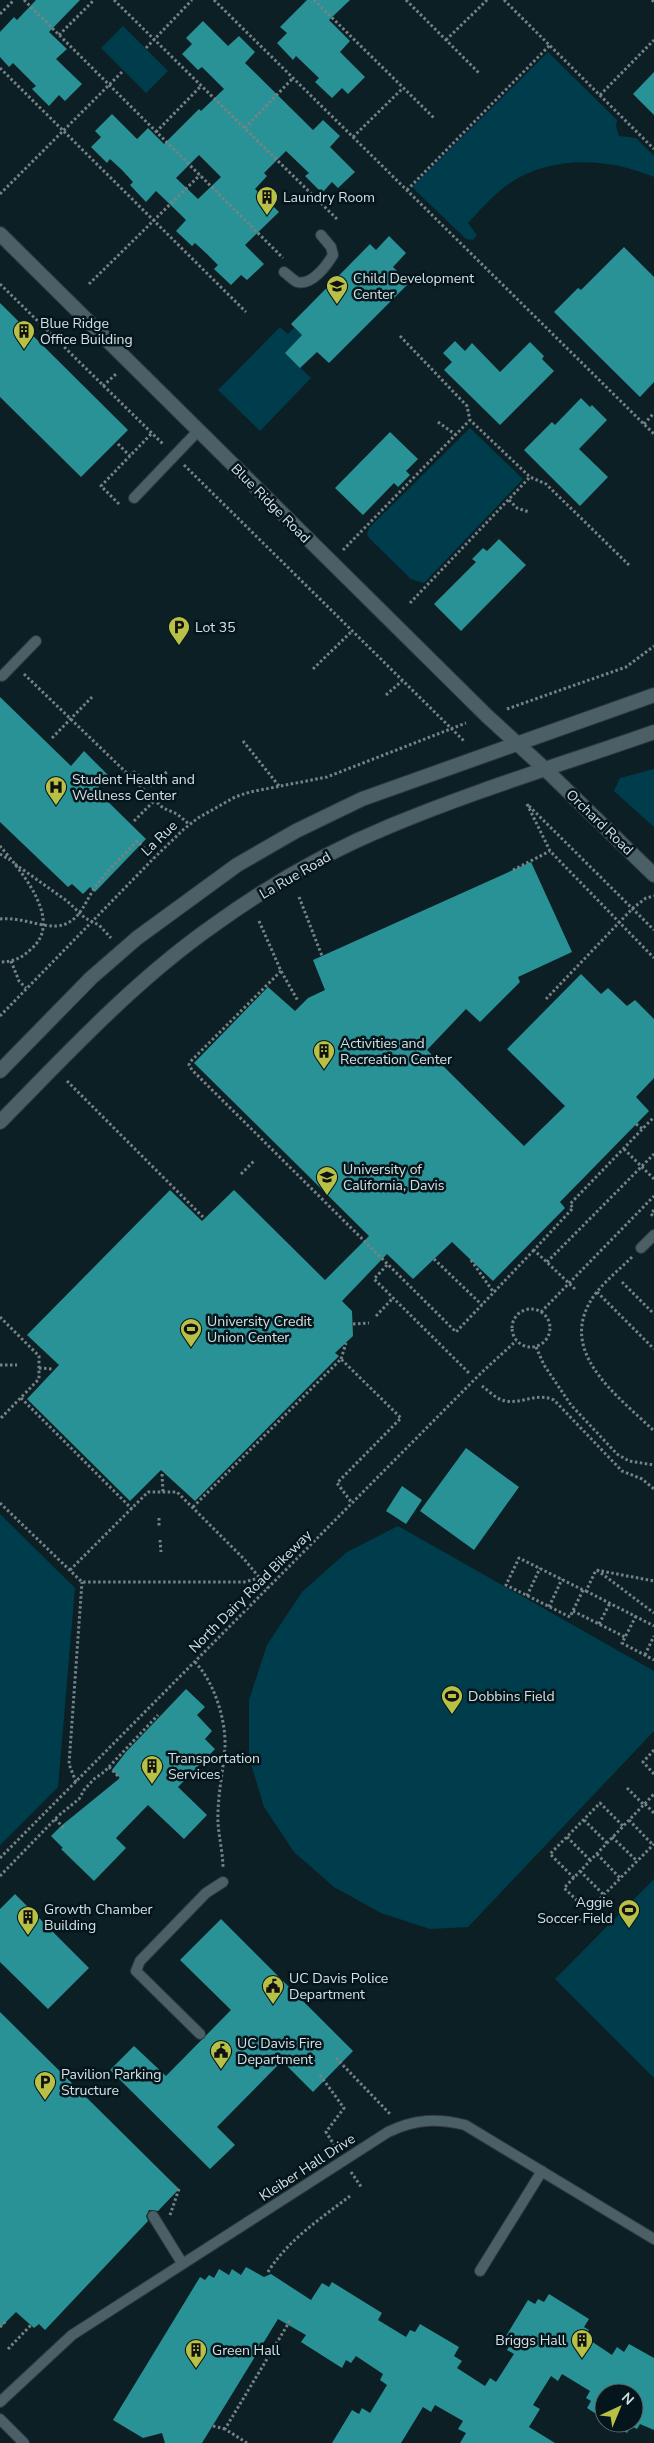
<svg xmlns="http://www.w3.org/2000/svg" width="654" height="2443" viewBox="0 0 654 2443" font-family="'Nunito Sans',sans-serif">
  <rect width="100%" height="100%" fill="#0c1f24"/>
  <path fill="#003d4c" d="M123,26L168,71L146,93L101,48Z
    M548,52L617,120L616,127L619,136L636,138L654,156V177C608,158 553,155 510,183C494,194 481,209 468,223L477,235L473,240L466,239L412,187Z
    M280,327L288,334L294,328L302,335L285,353L311,378L260,431L218,390Z
    M470,428L523,479L424,583L411,579L369,538L367,534L369,528Z
    M654,769V827L614,791L620,778Z
    M0,1514L75,1588L58,1787L0,1845Z
    M398,1526L654,1671V1731L468,1927L430,1929L381,1913L334,1887L294,1852L264,1807L249,1757V1700L267,1645L302,1592L347,1552Z
    M654,1879V2078L555,1979Z"/>
  <path fill="#299296" fill-rule="evenodd" d="M36,0H80L49,32L67,49L56,59L82,84L65,101L59,95L49,106L32,89L36,86L13,63L9,67L0,57V32L14,17L17,20Z
    M307,0H350L329,20L350,41L340,52L365,77L348,94L342,88L332,98L315,82L319,78L296,56L293,60L277,43L287,33L280,27Z
    M203,21L228,46L239,36L255,52L245,63L313,130L323,120L340,136L330,147L355,172L338,188L332,182L322,193L305,176L309,173L286,151L264,173L267,176L255,189L279,212L245,245L264,264L247,280L241,275L231,285L214,269L218,265L207,254L195,243L192,246L176,231L186,220L180,214L156,191L146,202L130,185L133,182L122,170L110,159L107,163L91,147L101,137L95,131L112,114L137,139L148,128L164,144L199,109L201,111L224,89L202,67L198,70L182,54L192,44L186,38ZM199,155L221,177L198,199L176,178Z
    M654,72V115L633,94Z
    M389,236L406,253L393,267L409,283L329,363L317,352L300,368L285,353L302,335L291,324L370,244L376,250Z
    M624,247L654,277V382L640,397L554,312L578,288L581,290Z
    M0,303L128,430L81,477L0,397Z
    M455,341L465,351L472,343L500,372L530,342L544,356L542,359L554,371L500,425L444,370L452,362L443,353Z
    M581,398L590,407L592,405L607,420L579,449L608,477L580,506L524,450L552,422L555,425Z
    M390,432L418,459L406,471L410,475L398,487L394,483L363,515L335,488Z
    M499,539L526,565L461,631L434,604L476,562L472,559L483,548L487,551Z
    M0,697L71,766L84,751L109,776L96,790L146,839L95,892L90,887L83,894L72,884L68,887L0,822Z
    M531,862L572,952L518,977L520,982L480,1022L466,1009L427,1050L524,1146L565,1106L507,1049L581,974L601,994L608,988L627,1006L635,1000L654,1019V1078L636,1097L649,1111L560,1202L565,1208L493,1281L452,1242L413,1279L387,1254L342,1301L352,1311L353,1336L335,1353L339,1356L195,1501L161,1470L130,1501L27,1399L59,1365L27,1335L170,1190L202,1221L234,1190L325,1280L369,1236L194,1063L268,987L295,1011L308,998L325,990L313,960Z
    M466,1448L519,1487L474,1550L420,1511Z
    M402,1486L422,1500L406,1524L386,1511Z
    M186,1689L205,1707L197,1715L212,1731L205,1739L215,1749L178,1787L207,1815L184,1839L148,1805L116,1838L126,1848L94,1881L61,1849L63,1848L51,1836L61,1826L120,1778L112,1770L126,1752Z
    M15,1894L89,1968L48,2009L0,1962V1909Z
    M221,1919L353,2051L313,2092L282,2061L217,2127L235,2145L210,2169L110,2070L134,2046L166,2076L231,2010L180,1960Z
    M0,2012L179,2189L158,2211L149,2210L146,2216L148,2221L45,2330L39,2324L34,2328L16,2312L0,2328Z
    M246,2267L264,2277L271,2274L311,2300L322,2283L329,2287L332,2282L382,2313L378,2320L406,2337L410,2330L415,2332L420,2324L459,2347L454,2356L462,2361L457,2368L485,2386L490,2378L496,2382L514,2354L507,2350L510,2345L503,2341L528,2300L535,2304L538,2299L544,2302L549,2294L589,2319L584,2327L589,2330L585,2337L612,2355L617,2347L624,2352L629,2344L654,2358V2430L640,2424L637,2429L631,2426L627,2433L611,2423H634V2393H604V2419L587,2408L591,2401L586,2398L590,2391L562,2374L558,2381L551,2376L533,2405L540,2409L529,2427L555,2443H460L466,2433L458,2429L463,2421L435,2405L431,2412L423,2407L401,2443H332L352,2410L359,2414L362,2408L370,2413L387,2385L380,2380L383,2374L356,2356L351,2363L346,2360L342,2368L301,2342L306,2335L278,2319L202,2443H165L162,2433L143,2438L113,2420L200,2277L205,2280L209,2275L214,2278L219,2269L229,2275L232,2269L241,2275Z"/>
  <g fill="none" stroke-linecap="round" stroke-linejoin="round">
    <g stroke="#2f383c" stroke-width="12">
      <path id="service" d="M284,272C288,275 293,280 297,282C312,286 327,265 333,255L331,247L321,235
        M134,498L198,431
        M2,676L36,641
        M641,1248L654,1235
        M200,2034L136,1971L140,1961L206,1893L223,1882
        M153,2216L182,2263
        M480,2271L542,2171
        M0,2402L72,2335L388,2132C415,2119 437,2118 465,2125L654,2239
        M0,2419L24,2443"/>
    </g>
    <g stroke="#2f383c" stroke-width="16">
      <path id="minor" d="M0,234L487,716L545,769L654,875"/>
    </g>
    <g stroke="#2f383c" stroke-width="16">
      <path id="secondary" d="M0,1071L91,978L137,938L237,865L296,831L362,799L654,695
        M0,1122C68,1053 134,981 214,925C268,886 329,851 390,826C476,790 566,763 654,732"/>
    </g>
    <path stroke="#758388" stroke-width="3" stroke-dasharray="2.5 2.5" stroke-linecap="butt" d="M24,0L283,258
      M114,0L337,219
      M214,0L654,434
      M314,0L435,119
      M406,0L480,74
      M504,0L654,149
      M652,0L654,2
      M0,14L14,0
      M59,35L94,0
      M446,40L487,0
      M146,48L192,0
      M0,68L246,312
      M600,95L654,40
      M245,128L293,78
      M156,132L201,86
      M353,137L403,88
      M407,190L550,45
      M0,194L123,71
      M0,284L164,445
      M89,284L200,175
      M400,336L467,406L470,420L530,477L546,484L629,565
      M103,386L116,374
      M438,422L456,435
      M644,424L654,413
      M118,444L130,456
      M184,465L464,741
      M509,500L517,508L529,512
      M119,504L101,486L152,433
      M343,550L470,420
      M410,603L530,477
      M313,669L352,631
      M24,674L163,808L177,814L189,824
      M386,695L402,681
      M507,709L626,667L654,646
      M52,738L92,697
      M243,741L279,786
      M130,776L134,772L151,785L168,771
      M527,804L550,851L654,958
      M529,806L654,930
      M134,821L155,800
      M0,846C20,870 65,921 31,949C22,958 13,962 0,962
      M0,854L10,860
      M15,864L67,901L85,918L99,925L111,938
      M513,870L550,851
      M299,897L322,956
      M0,919C21,917 40,927 57,926C79,924 85,902 95,887C107,871 123,856 137,841L154,858
      M259,921L281,971L298,1001
      M11,961L19,981L26,988
      M281,971L190,1062L189,1065L192,1070L456,1332L534,1250
      M546,999L633,908L646,898L654,896
      M0,1016L154,858L184,829L198,818L235,797L250,792L327,777L466,723
      M67,1081L203,1217
      M636,1124L643,1129
      M624,1149L654,1179
      M241,1174L254,1161
      M654,1210L651,1214L654,1217
      M632,1257C620,1269 606,1280 596,1293C553,1350 616,1394 654,1431
      M434,1259L482,1305
      M471,1260L494,1293
      M547,1262L654,1154
      M387,1265L374,1279L469,1373
      M622,1282L654,1314
      M575,1289L534,1250L573,1208L570,1204L654,1117
      M597,1292L654,1349
      M512 1328a19 19 0 1 1 38 0a19 19 0 1 1-38 0Z
      M541,1312L654,1196
      M376,1316L393,1298
      M0,1317L39,1356V1379L0,1419
      M353,1324L369,1323
      M536,1347L544,1365L571,1405L617,1454L629,1461L654,1465
      M341,1359L346,1343
      M0,1365H17
      M39,1368L53,1369
      M482,1386C489,1391 497,1400 506,1401C523,1404 536,1392 554,1400L622,1471L642,1479L654,1489
      M21,1398L132,1509
      M162,1474L163,1492
      M0,1503L82,1582H244L259,1578
      M193,1507L341,1359L401,1418L337,1483L352,1503
      M159,1518V1528
      M160,1540L161,1552
      M70,1570L148,1492H177L244,1559L268,1588
      M597,1570L654,1613
      M583,1590L570,1617L506,1585L519,1558L583,1590L586,1591L596,1570L654,1581
      M586,1591L654,1626
      M527,1596L540,1568
      M549,1607L562,1579
      M573,1611L625,1637
      M636,1616L622,1643L654,1660
      M599,1624L610,1603
      M645,1655L654,1636
      M195,1662C214,1682 226,1719 225,1747C223,1773 217,1797 218,1823C219,1838 223,1853 223,1869
      M654,1750L643,1762L654,1774
      M109,1767L120,1778
      M76,1782L69,1764L82,1582
      M627,1788L644,1805
      M645,1804L654,1813
      M55,1819L64,1828
      M584,1820L607,1843
      M629,1820L653,1845
      M567,1837L590,1860
      M612,1837L637,1861
      M597,1854L620,1878
      M0,1858L481,1373L516,1341
      M580,1871L604,1895
      M0,1876L58,1816L79,1799L84,1790L94,1779L104,1772L158,1715
      M574,1878L550,1854L600,1803L623,1826
      M588,1911L564,1888L654,1794
      M579,1920L654,1844
      M336,2058L391,2115
      M320,2075L344,2108L326,2132L336,2148
      M351,2172L362,2188
      M170,2215L179,2189
      M268,2272C288,2240 320,2219 350,2196
      M0,2327L6,2321
      M8,2349L31,2325
      M213,2426L225,2429
      M247,2443L225,2429L291,2319"/>
    <use href="#service" stroke="#4b5f66" stroke-width="10"/>
    <use href="#minor" stroke="#4b5f66" stroke-width="14"/>
    <use href="#secondary" stroke="#4b5f66" stroke-width="14"/>
  </g>
  <defs>
    <g id="building-pin" transform="scale(1.125)"><path d="M0 17L-7.5 6A9.5 9.5 0 1 1 7.5 6Z" fill="#b9c046" stroke="#04161b"/><path d="M-4-6H4V6H1V3H-1V6H-4ZM-2.5-4.3h1.7v1.8h-1.7ZM.8-4.3h1.7v1.8H.8ZM-2.5-1h1.7V.8h-1.7ZM.8-1h1.7V.8H.8Z" fill="#111"/></g>
    <g id="school-pin" transform="scale(1.125)"><path d="M0 17L-7.5 6A9.5 9.5 0 1 1 7.5 6Z" fill="#b9c046" stroke="#04161b"/><path d="M0-5L7-2L0 1L-7-2ZM-4 1L0 2.5L4 1V4Q0 6-4 4Z" fill="#111"/></g>
    <g id="parking-pin" transform="scale(1.125)"><path d="M0 17L-7.5 6A9.5 9.5 0 1 1 7.5 6Z" fill="#b9c046" stroke="#04161b"/><path d="M-3.5-5.5H1a3.5 3.5 0 0 1 0 7H-1V5.5H-3.5ZM-1-3.4V-.6H.8a1.4 1.4 0 0 0 0-2.8Z" fill="#111"/></g>
    <g id="hospital-pin" transform="scale(1.125)"><path d="M0 17L-7.5 6A9.5 9.5 0 1 1 7.5 6Z" fill="#b9c046" stroke="#04161b"/><path d="M-5-5h3v3.5h4V-5h3V5h-3V1.5h-4V5h-3Z" fill="#111"/></g>
    <g id="university-pin" transform="scale(1.125)"><path d="M0 17L-7.5 6A9.5 9.5 0 1 1 7.5 6Z" fill="#b9c046" stroke="#04161b"/><path d="M0-5L7-2L0 1L-7-2ZM-4 1L0 2.5L4 1V4Q0 6-4 4Z" fill="#111"/></g>
    <g id="stadium-pin" transform="scale(1.125)"><path d="M0 17L-7.5 6A9.5 9.5 0 1 1 7.5 6Z" fill="#b9c046" stroke="#04161b"/><path d="M0-5a6.5 5 0 1 0 0 10a6.5 5 0 1 0 0-10ZM-3.5-1.8h7v3.6h-7Z" fill="#111"/></g>
    <g id="civic-pin" transform="scale(1.125)"><path d="M0 17L-7.5 6A9.5 9.5 0 1 1 7.5 6Z" fill="#b9c046" stroke="#04161b"/><path d="M-.6-6.5H3V-4.5H.6V-3L4-1V1h2V6H-6V1h2V-1L-.6-3ZM-1.2 2.5V6h2.4V2.5Z" fill="#111"/></g>
  </defs>
  <g fill-rule="evenodd">
    <use href="#building-pin" x="267" y="197"/>
    <use href="#school-pin" x="337" y="286"/>
    <use href="#building-pin" x="24" y="331"/>
    <use href="#parking-pin" x="179" y="627"/>
    <use href="#hospital-pin" x="56" y="787"/>
    <use href="#building-pin" x="324" y="1051"/>
    <use href="#university-pin" x="327" y="1177"/>
    <use href="#stadium-pin" x="191" y="1329"/>
    <use href="#stadium-pin" x="452" y="1696"/>
    <use href="#building-pin" x="152" y="1766"/>
    <use href="#stadium-pin" x="629" y="1910"/>
    <use href="#building-pin" x="28" y="1917"/>
    <use href="#civic-pin" x="273" y="1986"/>
    <use href="#civic-pin" x="221" y="2051"/>
    <use href="#parking-pin" x="45" y="2082"/>
    <use href="#building-pin" x="582" y="2340"/>
    <use href="#building-pin" x="196" y="2350"/>
  </g>
  <g text-anchor="middle" stroke-width="5" stroke-linejoin="round" paint-order="stroke">
    <g font-size="14" fill="#d5e0e4" stroke="#04161b" text-anchor="start">
      <text x="283" y="202">Laundry Room</text>
      <text x="353" y="283">Child Development<tspan x="353" dy="16">Center</tspan></text>
      <text x="40" y="328">Blue Ridge<tspan x="40" dy="16">Office Building</tspan></text>
      <text x="195" y="632">Lot 35</text>
      <text x="72" y="784">Student Health and<tspan x="72" dy="16">Wellness Center</tspan></text>
      <text x="340" y="1048">Activities and<tspan x="340" dy="16">Recreation Center</tspan></text>
      <text x="343" y="1174">University of<tspan x="343" dy="16">California, Davis</tspan></text>
      <text x="207" y="1326">University Credit<tspan x="207" dy="16">Union Center</tspan></text>
      <text x="468" y="1701">Dobbins Field</text>
      <text x="168" y="1763">Transportation<tspan x="168" dy="16">Services</tspan></text>
      <text x="613" y="1907" text-anchor="end">Aggie<tspan x="613" dy="16">Soccer Field</tspan></text>
      <text x="44" y="1914">Growth Chamber<tspan x="44" dy="16">Building</tspan></text>
      <text x="289" y="1983">UC Davis Police<tspan x="289" dy="16">Department</tspan></text>
      <text x="237" y="2048">UC Davis Fire<tspan x="237" dy="16">Department</tspan></text>
      <text x="61" y="2079">Pavilion Parking<tspan x="61" dy="16">Structure</tspan></text>
      <text x="566" y="2345" text-anchor="end">Briggs Hall</text>
      <text x="212" y="2355">Green Hall</text>
    </g>
    <g font-size="14" fill="#d5e0e4" stroke="#04161b">
      <text transform="translate(271 503) rotate(45)" y="5">Blue Ridge Road</text>
      <text transform="translate(600 822) rotate(44)" y="5">Orchard Road</text>
      <text transform="translate(159 838) rotate(-44)" y="5">La Rue</text>
      <text transform="translate(295 875) rotate(-30)" y="5">La Rue Road</text>
      <text transform="translate(250 1591) rotate(-45)" y="5">North Dairy Road Bikeway</text>
      <text transform="translate(307 2167) rotate(-33)" y="5">Kleiber Hall Drive</text>
    </g>
  </g>
  <g transform="translate(619 2408) rotate(44)"><circle r="24" fill="#04161b" stroke="#58676b"/>
  <path d="M0-4L9 19L0 12L-9 19Z" fill="#b9c046"/>
  <text y="-8" font-size="14" font-weight="bold" text-anchor="middle" fill="#d5e0e4">N</text>
  </g>
</svg>
